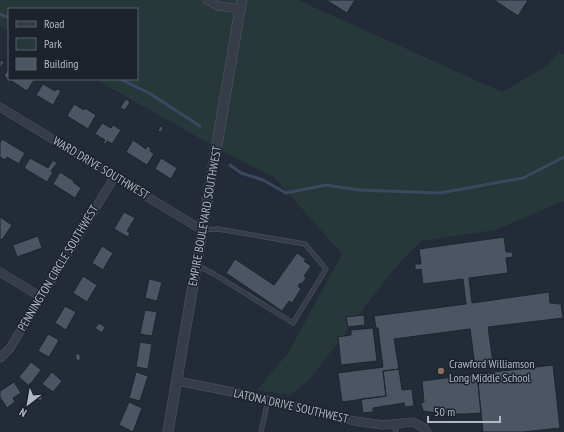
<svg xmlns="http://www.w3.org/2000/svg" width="564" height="432" viewBox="0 0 564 432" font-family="'PT Sans Narrow',sans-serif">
  <rect width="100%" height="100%" fill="#232b38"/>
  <path fill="#26383a" d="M0,0H298L502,92L547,66L559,52L564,55V201L495,230L421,241L395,268L309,380L290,395L257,390L288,353L342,254L275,178L219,149L95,79H137V9H9V31L0,26Z"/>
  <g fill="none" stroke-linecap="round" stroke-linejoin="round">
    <path stroke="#3a4960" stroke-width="3" d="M0,14L9,18
      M120,79L149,93L200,126
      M230,165L241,173L263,180L286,193L326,185L359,190L440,193L523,178L564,157"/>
  </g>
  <path fill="#4b5563" stroke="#1e252f" d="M326,0H355L347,13Z
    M494,0H528L518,16Z
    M0,60L4,62L0,69Z
    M9,68V79H32L34,80L27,91L4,76Z
    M43,84L55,91L57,89L61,91L53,105L36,95Z
    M126,99L130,102L125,110L120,108Z
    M74,104L84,110L85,108L96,115L88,129L67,116Z
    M102,123L111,128L113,125L121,130L112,144L107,141L106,144L103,143L105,140L95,134Z
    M160,126L163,128L161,132L158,131Z
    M2,139L25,153L19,164L7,157L5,160L0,157V143Z
    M133,140L146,149L147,146L151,148L150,151L154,154L147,165L126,152Z
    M30,158L48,168L53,160L57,163L51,171L53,172L47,182L24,168Z
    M161,158L177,168L171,179L155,169Z
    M60,172L74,181L73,182L81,188L75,198L53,184Z
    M124,212L135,218L127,231L130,233L128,237L114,229Z
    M0,217L12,225L2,240L0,239Z
    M38,236L42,248L17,257L13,245Z
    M504,237L506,252H512L513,257L506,258L508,273L469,278L472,303L549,292L550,303L561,304L563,318L488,327L493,363L475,366L470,329L394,339L399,369L383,371L386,396L342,402L338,373L383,367L378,328H376L374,316L466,304L463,279L423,284L421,269L415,270V264H421L419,249Z
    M102,246L113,253L103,270L92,263Z
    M297,253L306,259L304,261L311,266L304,276L306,278L302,284L300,283L298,286L301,289L292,303L289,301L282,311L226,273L235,259L274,285Z
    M83,276L97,285L87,302L73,293Z
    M149,279L162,282L157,301L145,298Z
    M65,306L76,312L66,330L55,323Z
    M145,310L157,312L152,336L140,334Z
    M364,315L365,325L348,327L346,317Z
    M99,323L105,327L102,333L95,328Z
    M373,328L377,361L341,365L338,337L351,335V330Z
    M48,334L59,340L49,357L38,351Z
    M140,342L152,344L148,369L136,367Z
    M79,353L81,359L77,361L75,355Z
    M31,362L41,370L29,386L19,377Z
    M553,365L560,428L523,432H483L477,374Z
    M399,369L402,390L412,389L414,406L405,407L404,403L373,408V412L363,413L361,399L386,396L383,371Z
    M52,372L62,381L53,392L42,384Z
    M136,372L148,376L140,401L129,398Z
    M477,374L481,413L467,414H443L423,411L421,403L424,402L422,381Z
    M14,382L21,393L13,398L15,402L7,408L0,397V391Z
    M40,395L43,398L40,401L37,398Z
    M129,402L142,408L133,432L119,425Z"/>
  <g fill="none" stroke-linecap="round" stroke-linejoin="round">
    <g stroke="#515863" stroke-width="5">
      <path id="service" d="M197,265L214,274L293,323L326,269L305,244L218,229L203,230
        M261,432L268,400
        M395,432L397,424"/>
    </g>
    <g stroke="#515863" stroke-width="9">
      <path id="minor" d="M207,0L218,6L240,9
        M0,107L202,230
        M0,272L41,297
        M0,358L10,348L115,176
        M177,381L243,394L355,421L383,425L413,422L424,428L427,432"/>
    </g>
    <g stroke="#515863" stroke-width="11">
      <path id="tertiary" d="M168,432L239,15L242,0"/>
    </g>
    <use href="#service" stroke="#373d48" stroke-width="4"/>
    <use href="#minor" stroke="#373d48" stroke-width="8"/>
    <use href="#tertiary" stroke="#373d48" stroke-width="10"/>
  </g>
  <circle fill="#8d6e63" stroke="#1c232d" stroke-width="1.5" cx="441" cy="371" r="4"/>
  <g text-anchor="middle" stroke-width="3" stroke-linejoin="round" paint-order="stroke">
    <g font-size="12" fill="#b1b8c4" stroke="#1c232d">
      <text transform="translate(101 168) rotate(31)" y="4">WARD DRIVE SOUTHWEST</text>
      <text transform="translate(205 216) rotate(-80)" y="4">EMPIRE BOULEVARD SOUTHWEST</text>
      <text transform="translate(58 268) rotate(-59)" y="4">PENNINGTON CIRCLE SOUTHWEST</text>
      <text transform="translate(291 406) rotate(13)" y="4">LATONA DRIVE SOUTHWEST</text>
    </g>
    <g font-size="12" fill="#b1b8c4" stroke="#1c232d" text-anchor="start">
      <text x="449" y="368">Crawford Williamson<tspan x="449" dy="14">Long Middle School</tspan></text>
    </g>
  </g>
  <rect x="8" y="8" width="130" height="72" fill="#1c232d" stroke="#585f69"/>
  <rect x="16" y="21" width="20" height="6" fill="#373d48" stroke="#585f69"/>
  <text x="44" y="28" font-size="12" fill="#b1b8c4">Road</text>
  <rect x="16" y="38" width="20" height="12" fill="#26383a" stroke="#585f69"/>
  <text x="44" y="48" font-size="12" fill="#b1b8c4">Park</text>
  <rect x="16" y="58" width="20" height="12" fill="#4b5563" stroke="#585f69"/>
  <text x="44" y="68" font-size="12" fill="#b1b8c4">Building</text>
  <g transform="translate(28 404) rotate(211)" stroke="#1c232d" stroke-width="3" paint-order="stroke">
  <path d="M0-3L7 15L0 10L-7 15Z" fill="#b1b8c4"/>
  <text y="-6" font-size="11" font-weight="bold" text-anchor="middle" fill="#b1b8c4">N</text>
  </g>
  <path d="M428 416v6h72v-6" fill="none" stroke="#b1b8c4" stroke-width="2"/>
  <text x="434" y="416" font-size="12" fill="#b1b8c4" stroke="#1c232d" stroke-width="3" paint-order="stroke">50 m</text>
</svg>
